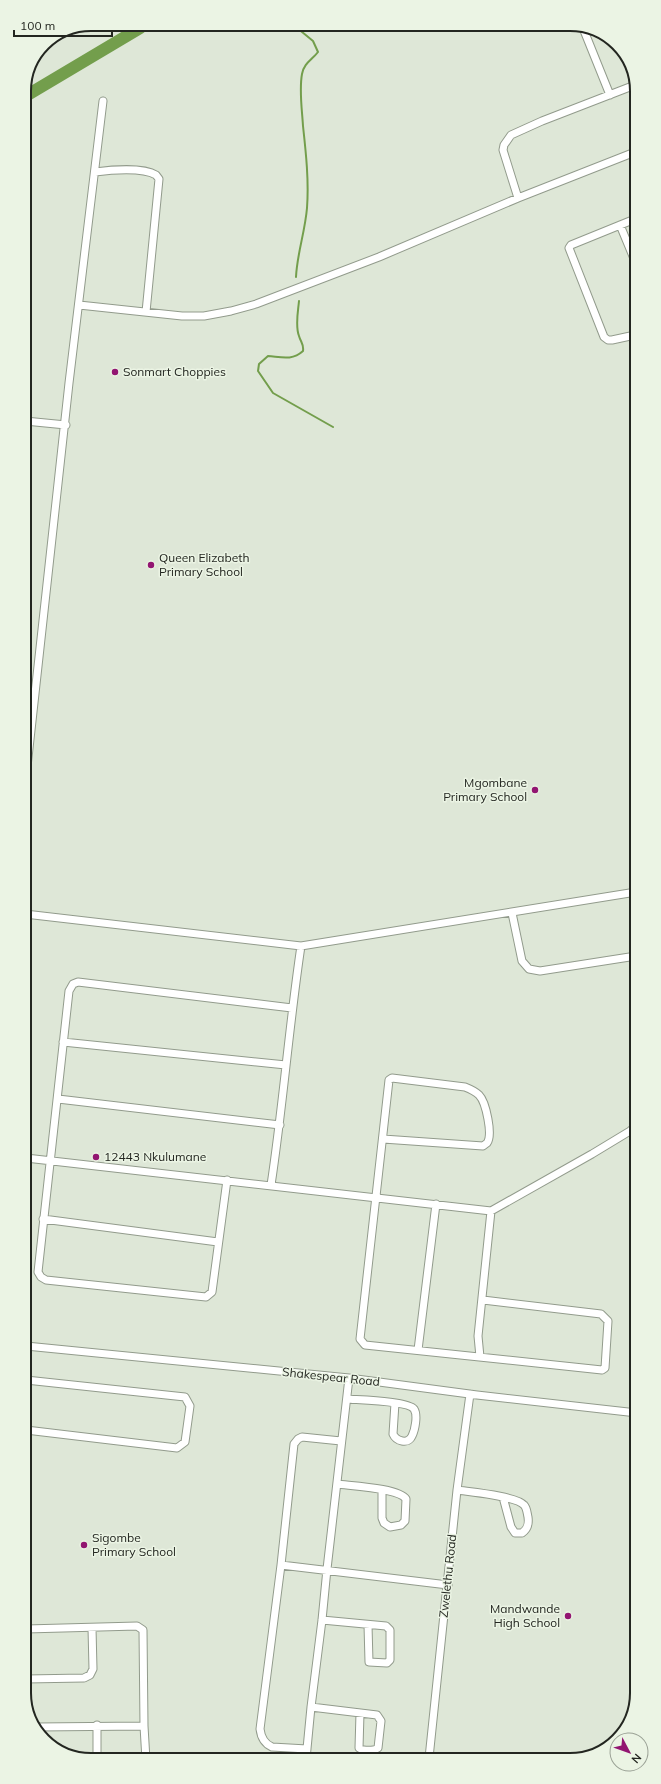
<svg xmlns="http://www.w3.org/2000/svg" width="661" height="1784" viewBox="0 0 661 1784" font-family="Mulish,sans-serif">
  <rect width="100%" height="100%" fill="#dee7d7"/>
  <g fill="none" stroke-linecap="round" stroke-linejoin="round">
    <path stroke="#739e4c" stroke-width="2" d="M296,27L313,41L318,52C312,60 304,63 302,74C299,90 302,109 303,126C306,153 309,181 307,208C305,232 297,254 296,277
      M299,301C298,312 295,326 299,336C301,343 304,344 303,351C292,361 281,357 268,356L259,364L258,371L273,393L333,427"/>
    <path stroke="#739e4c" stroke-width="12" d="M24,97L140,28"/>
    <g stroke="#929b8c" stroke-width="9">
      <path id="minor" d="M583,28L610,95
        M95,172C110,170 143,167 156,175L159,179L146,312
        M518,198L503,150L504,145L511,135L542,121L635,85
        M635,219L571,245L569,248L604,337L608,340H612L635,335
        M620,225L635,261
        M79,305L182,316H204L231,311L256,304L379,257L518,198L635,152
        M25,421L66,425
        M25,785L69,383L103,101
        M512,913L522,961L529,969L540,971L636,956
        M25,914L301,946L636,892
        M63,1042L286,1065
        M58,1099L280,1125
        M383,1139L483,1146L487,1143C493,1135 486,1102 479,1095C475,1091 470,1089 465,1087L392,1078L389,1080L360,1339L365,1345L602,1370L605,1368L608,1321L601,1314L483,1300
        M26,1158L491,1211L592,1154L630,1131L636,1126
        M227,1180L212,1292L206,1297L46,1280L41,1277L38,1272L69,991L73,984L78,982L292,1008
        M271,1185C283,1106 289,1026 301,946
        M43,1219L218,1242
        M26,1346L349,1378L477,1395L637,1413
        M418,1350L436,1204
        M480,1357L478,1336L491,1211
        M26,1380L185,1397L190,1406L185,1442L177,1448L26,1430
        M347,1399C359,1400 408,1401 414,1409C418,1415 415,1430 412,1436C408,1445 396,1441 393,1434L395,1403
        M337,1484C352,1486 399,1488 406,1499L405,1521L401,1525L390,1527L384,1523L382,1518V1490
        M457,1490C470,1492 516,1496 524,1505C527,1508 527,1513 528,1517C529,1524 528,1529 522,1533H515L511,1527L503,1497
        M281,1565L448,1585
        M322,1620L386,1626L390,1630V1660L387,1663L369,1662L368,1625
        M26,1629L137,1626L143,1630L144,1726L146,1760
        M26,1679L84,1678L90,1675L93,1669L92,1628
        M311,1707L377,1715L381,1721L378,1748C374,1751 363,1751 359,1748L360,1713
        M97,1725V1760
        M37,1727L144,1726
        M307,1749L272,1747C265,1744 261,1737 260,1729L281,1565L294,1444L298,1439L302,1437L341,1441
        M429,1758L457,1490L470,1394
        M306,1759L311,1707L322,1620L327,1569L349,1378"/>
    </g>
    <use href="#minor" stroke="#fff" stroke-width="7"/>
  </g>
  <g fill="#921571" stroke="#ebf4e4" stroke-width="1.5">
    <circle cx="115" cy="372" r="4"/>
    <circle cx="151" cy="565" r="4"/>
    <circle cx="535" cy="790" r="4"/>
    <circle cx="96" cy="1157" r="4"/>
    <circle cx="84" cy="1545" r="4"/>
    <circle cx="568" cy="1616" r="4"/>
  </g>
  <g text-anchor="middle" stroke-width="3" stroke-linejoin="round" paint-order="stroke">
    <g font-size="12" fill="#232620" stroke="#ebf4e4" text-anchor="start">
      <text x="123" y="376">Sonmart Choppies</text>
      <text x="159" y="562">Queen Elizabeth<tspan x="159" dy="14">Primary School</tspan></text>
      <text x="527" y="787" text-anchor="end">Mgombane<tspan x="527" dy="14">Primary School</tspan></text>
      <text x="104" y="1161">12443 Nkulumane</text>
      <text x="92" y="1542">Sigombe<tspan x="92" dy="14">Primary School</tspan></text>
      <text x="560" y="1613" text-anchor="end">Mandwande<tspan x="560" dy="14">High School</tspan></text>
    </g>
    <g font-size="12" fill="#232620" stroke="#ebf4e4">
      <text transform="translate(331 1377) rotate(6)" y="4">Shakespear Road</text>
      <text transform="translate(448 1576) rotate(-84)" y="4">Zwelethu Road</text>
    </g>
  </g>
  <path d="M0 0H661V1784H0ZM91 31H570A60 60 0 0 1 630 91V1693A60 60 0 0 1 570 1753H91A60 60 0 0 1 31 1693V91A60 60 0 0 1 91 31Z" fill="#ebf4e4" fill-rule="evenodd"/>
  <path fill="none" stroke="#232620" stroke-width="2" d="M91 31H570A60 60 0 0 1 630 91V1693A60 60 0 0 1 570 1753H91A60 60 0 0 1 31 1693V91A60 60 0 0 1 91 31Z"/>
  <g transform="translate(629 1752) rotate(131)"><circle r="19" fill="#ebf4e4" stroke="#9ba296"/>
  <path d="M0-3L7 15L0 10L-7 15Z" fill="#921571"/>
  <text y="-6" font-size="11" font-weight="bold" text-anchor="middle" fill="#232620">N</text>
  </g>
  <path d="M14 30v6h98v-6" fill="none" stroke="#232620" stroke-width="2"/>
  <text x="20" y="30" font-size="12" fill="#232620" stroke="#ebf4e4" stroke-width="3" paint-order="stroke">100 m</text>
</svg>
